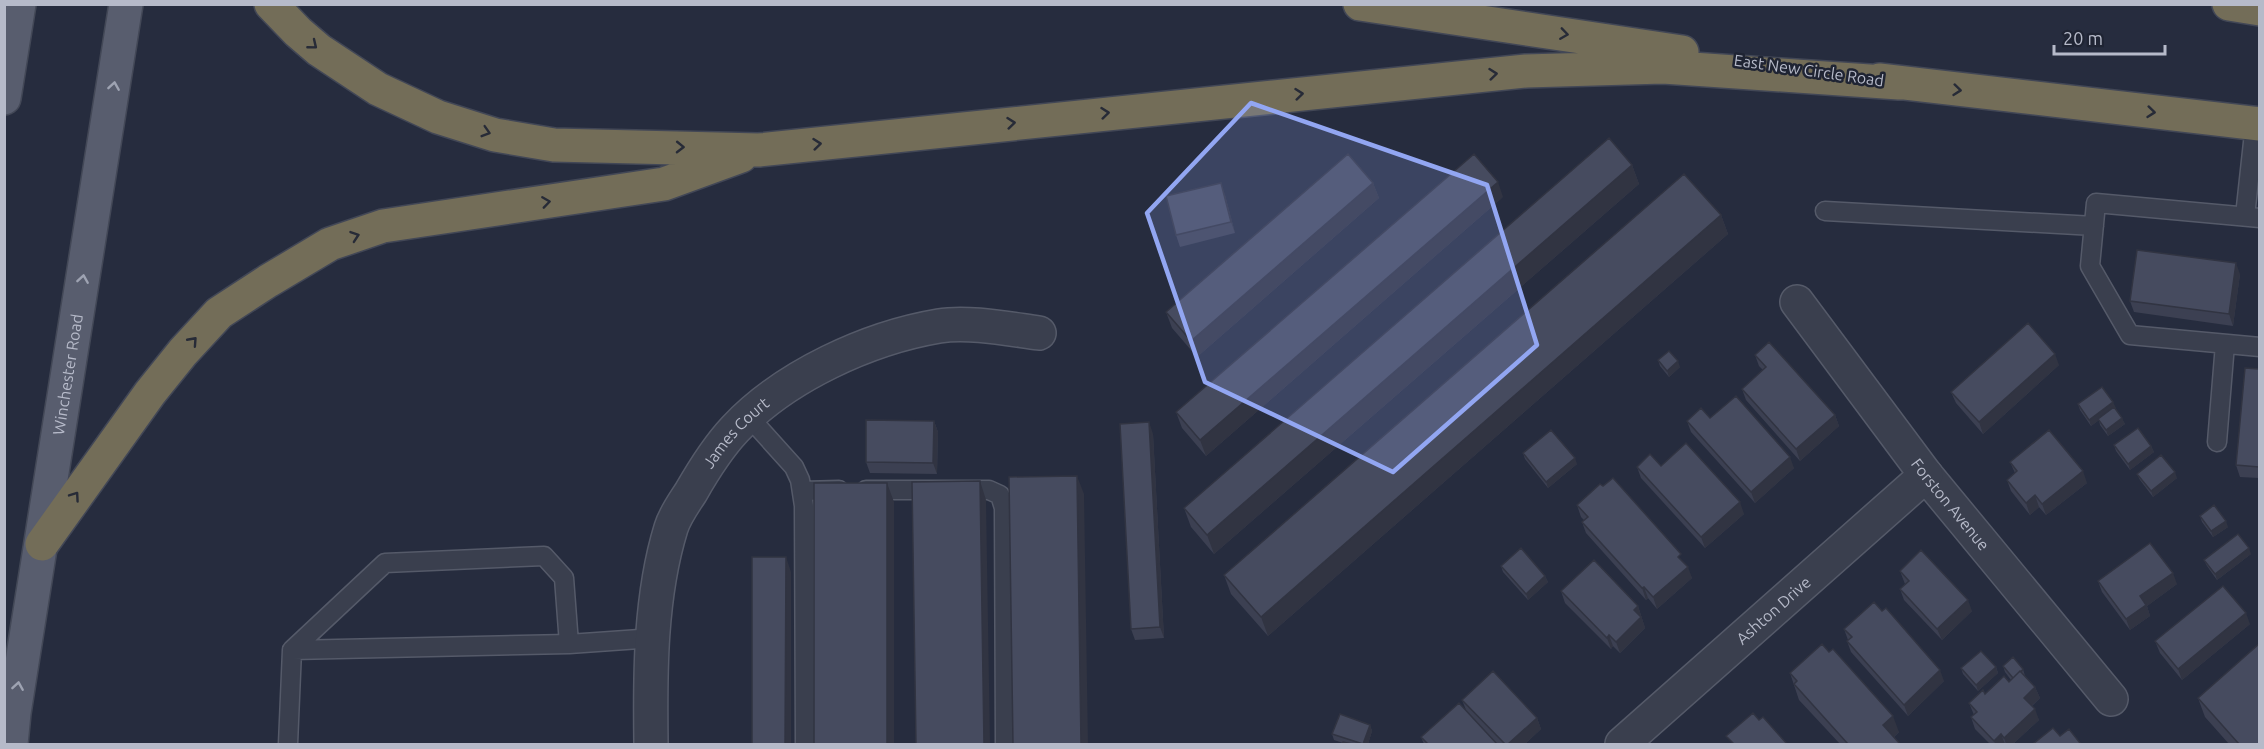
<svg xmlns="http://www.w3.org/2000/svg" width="2264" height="749" viewBox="0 0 2264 749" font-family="Ubuntu,sans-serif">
  <rect width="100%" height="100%" fill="#262c3e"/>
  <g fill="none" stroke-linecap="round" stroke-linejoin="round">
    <g stroke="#555a69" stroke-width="21">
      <path id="lane" d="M1825,211L2094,226
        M2245,216L2255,124
        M2260,218L2096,203L2090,266L2130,335L2260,347
        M749,417L794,467L800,480L804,506L805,744
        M2217,442L2225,344
        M866,490H989L1000,495L1004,508L1005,744
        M802,491L839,490
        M292,650L569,644
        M288,744L292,650L385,563L544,556L564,578L569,644L654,638"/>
    </g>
    <g stroke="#555a69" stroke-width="36">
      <g id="street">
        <path id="s1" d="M1797,302L1926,475L2111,699"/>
        <path id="s2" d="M651,744C650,673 650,596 671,528C675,515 684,503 691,492C703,471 718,447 735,429C785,376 868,338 939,326C968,321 1009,329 1039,333"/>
        <path id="s3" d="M1622,744L1926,475"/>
      </g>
    </g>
    <g stroke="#434857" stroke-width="36">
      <g id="primary">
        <path d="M4,98L19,4"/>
        <path id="s4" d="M11,744L14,713L126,4"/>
      </g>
    </g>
    <g stroke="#424756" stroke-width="36">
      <path id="highway" d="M271,4L298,32L319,50L378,89L438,117L495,135L554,145L759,150L1526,71L1663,67L1899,83
        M1360,4L1682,52
        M2229,4L2260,9
        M1879,80L2260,124
        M42,544L150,393L183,352L219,313L268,281L330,244L383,226L664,184L741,156"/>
    </g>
    <use href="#lane" stroke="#3a3f4e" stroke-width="18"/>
    <use href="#street" stroke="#3a3f4e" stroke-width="33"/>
    <use href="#primary" stroke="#585d6e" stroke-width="33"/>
    <use href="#highway" stroke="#736d58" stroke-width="33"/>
  </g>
  <path fill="#3c4052" d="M1632,165L1639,184L1214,554L1191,527L1184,508Z
    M1373,183L1379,198L1197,357L1172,328L1166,312Z
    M1225,195L1235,233L1180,247L1176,235Z
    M1503,197L1206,456L1182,428L1176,412Z
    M1721,215L1728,234L1268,636L1231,594L1224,575Z
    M2240,274L2233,326L2134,312L2130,301Z
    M1755,355L1835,415L1839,426L1800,461L1746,400L1742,389L1763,370L1759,366Z
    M1658,360L1680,367L1669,377L1660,366Z
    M2059,365L1983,434L1956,403L1951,392Z
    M2259,369V478L2240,477L2236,465Z
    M2078,404L2116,408H2115L2125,424L2108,436L2100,425L2099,420L2091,426L2080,410Z
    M1710,418L1794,468L1755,503L1691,432L1687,421Z
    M934,421L938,432L937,474L870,473L866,462Z
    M1153,434L1164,638L1135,640L1131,629Z
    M2114,445L2151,446L2154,452L2130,470L2116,451Z
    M1523,453L1577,464L1548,488L1525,459Z
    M2010,462L2087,483L2046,515L2039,507L2030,515L2011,491L2007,480L2015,473Z
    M1637,467L1744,514L1705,548L1641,478Z
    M2137,474L2177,478L2153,497L2140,480Z
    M1577,505L1683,562L1692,578L1657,609L1648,598L1646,600L1586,533L1582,522L1584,520L1581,517Z
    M2200,516L2228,527L2213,537L2202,522Z
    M2251,554L2217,580L2207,566L2204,560Z
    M1501,566L1545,576L1548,582L1528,600L1503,572Z
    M1900,571L1972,611L1942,640L1904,600L1900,589L1905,584Z
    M2098,581L2177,584L2147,606L2150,616L2130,630L2102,592Z
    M1561,591L1638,606L1645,628L1620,653L1613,646L1611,649L1565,603Z
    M2250,624L2182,680L2160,653L2155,641Z
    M1844,629L1944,681L1908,716L1851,652L1847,641L1848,640Z
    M2003,666L2023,669L2025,676L2035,687L2040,698L2032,706L2039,720L2013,744H1990L1975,729L1971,717L1974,715L1969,703L2011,680L2005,672Z
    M1996,667L1998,673L1978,691L1963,674L1961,668Z
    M1790,673L1899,732L1894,737L1900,744H1840L1799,700Z
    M2198,698L2259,744H2229L2205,717Z
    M1462,700L1537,718L1541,729L1525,744H1424L1421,737L1466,710Z
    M1370,725L1372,731L1368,744H1342L1343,743L1334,740L1332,734Z"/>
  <path fill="#313442" d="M1632,165L1639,184L1214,554L1207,535Z
    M1498,182L1503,197L1206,456L1200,440Z
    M1221,183L1225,195L1235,233L1231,222Z
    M1373,183L1379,198L1197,357L1191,341Z
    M1721,215L1728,234L1268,636L1261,617Z
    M2236,263L2240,274L2233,326L2229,314Z
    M2055,354L2059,365L1983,434L1979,422Z
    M1678,361L1680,367L1669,377L1667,371Z
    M2113,402L2116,408L2091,426L2089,420Z
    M1835,415L1839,426L1800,461L1796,449Z
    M2122,418L2125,424L2108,436L2106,430Z
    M934,421L938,432L937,474L933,463Z
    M1149,422L1153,434L1164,638L1160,627Z
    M2151,446L2154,452L2130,470L2128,464Z
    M1790,457L1794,468L1755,503L1751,492Z
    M1575,458L1577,464L1548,488L1546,482Z
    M2083,471L2087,483L2046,515L2042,504Z
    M2175,472L2177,478L2153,497L2151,491Z
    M1077,476L1084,494L1088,744H1081Z
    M980,481L986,500L990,744H984Z
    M887,483L894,502V744H887Z
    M2035,495L2039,507L2030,515L2026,503Z
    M1740,502L1744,514L1705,548L1701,537Z
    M2226,521L2228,527L2213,537L2211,531Z
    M2249,548L2251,554L2217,580L2215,574Z
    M786,557L791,572V744H785Z
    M1688,567L1692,578L1657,609L1653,597Z
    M2173,573L2177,584L2147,606L2150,616L2130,630L2126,619L2140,596Z
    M1545,576L1548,582L1528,600L1526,594Z
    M1644,587L1648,598L1646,600L1642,588Z
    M1968,600L1972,611L1942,640L1937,629Z
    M1638,606L1645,628L1620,653L1616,642L1634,610Z
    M2246,613L2250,624L2182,680L2178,669Z
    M1609,635L1613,646L1611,649L1607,638Z
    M1996,667L1998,673L1978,691L1976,685Z
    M1940,670L1944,681L1908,716L1904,705Z
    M2035,687L2040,698L2028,709L2024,698Z
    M2035,709L2039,720L2013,744H2006L2004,738Z
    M1893,716L1899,732L1889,741L1883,725Z
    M1537,718L1541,729L1525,744H1508Z
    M1370,725L1372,731L1368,744H1363Z
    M2001,734L2005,744H1995L1994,741Z"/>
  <path fill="#464b5f" stroke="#313442" stroke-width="1.5" d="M1609,138L1632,165L1207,535L1184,508Z
    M1348,154L1373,183L1191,341L1166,312Z
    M1474,154L1498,182L1200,440L1176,412Z
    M1684,174L1721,215L1261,617L1224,575Z
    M1221,183L1231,222L1176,235L1166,196Z
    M2137,250L2236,263L2229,314L2130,301Z
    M2028,323L2055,354L1979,422L1951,392Z
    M1769,342L1835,415L1796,449L1742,389L1766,367L1755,355Z
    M1669,351L1678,361L1667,371L1658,360Z
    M2245,368L2259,369V467L2236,465Z
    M2102,387L2113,402L2089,420L2078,404Z
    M1736,396L1790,457L1751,492L1687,421L1701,408L1710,418Z
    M2114,407L2122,418L2106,430L2098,419Z
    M866,420L934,421L933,463L866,462Z
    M1149,422L1160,627L1131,629L1120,424Z
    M2138,428L2151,446L2128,464L2114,445Z
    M1551,430L1575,458L1546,482L1523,453Z
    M2049,430L2083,471L2042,504L2035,495L2026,503L2007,480L2017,471L2010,462Z
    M1686,443L1740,502L1701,537L1637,467L1650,454L1661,466Z
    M2161,455L2175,472L2151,491L2137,474Z
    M1077,476L1081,744H1013L1009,477Z
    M1613,478L1681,554L1678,557L1688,567L1653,597L1644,587L1642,588L1582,522L1588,517L1577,505L1600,484L1603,486Z
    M980,481L984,744H916L912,482Z
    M814,483H887V744H814Z
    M2214,505L2226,521L2211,531L2200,516Z
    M2238,534L2249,548L2215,574L2204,560Z
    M2150,543L2173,573L2140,596L2146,605L2126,619L2098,581Z
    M1521,548L1545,576L1526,594L1501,566Z
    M1921,550L1968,600L1937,629L1900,589L1909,581L1900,571Z
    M752,557H786L785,744H752Z
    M1594,560L1638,606L1634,610L1641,617L1616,642L1609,635L1607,638L1561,591Z
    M2223,586L2246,613L2178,669L2155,641Z
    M1874,602L1882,611L1886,608L1940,670L1904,705L1847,641L1852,637L1844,629Z
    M1822,644L1829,652L1833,649L1893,716L1883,725L1900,744H1848L1794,684L1797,681L1790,673Z
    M2259,644V744H2239L2198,698Z
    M1981,651L1996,667L1976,685L1961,668Z
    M2013,657L2023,669L2021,672L2020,671L2013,678L2003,666Z
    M1493,671L1537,718L1508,744H1505L1462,700Z
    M2020,671L2035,687L2024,698L2035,709L2004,738L2001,734L1994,741L1971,717L1977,712L1969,703L1983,690L1985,694L2004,676L2009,682Z
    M1459,703L1497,744H1428L1421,737Z
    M1753,713L1759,720L1763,717L1787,744H1731L1733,743L1726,736Z
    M1340,714L1370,725L1363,744L1332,734Z
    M2053,728L2060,736L2069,729L2080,743L2078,744H2033Z
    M1343,742L1352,744H1342Z"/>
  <defs><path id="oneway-chevron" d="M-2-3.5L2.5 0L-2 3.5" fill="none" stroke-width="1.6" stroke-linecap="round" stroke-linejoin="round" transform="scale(1.5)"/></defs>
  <g stroke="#272b37">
    <use href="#oneway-chevron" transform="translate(1564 34) rotate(8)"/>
    <use href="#oneway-chevron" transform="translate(313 45) rotate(39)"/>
    <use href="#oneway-chevron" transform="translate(1493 74) rotate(-6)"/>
    <use href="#oneway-chevron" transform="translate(1957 90) rotate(6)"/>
    <use href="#oneway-chevron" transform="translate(1299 94) rotate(-6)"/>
    <use href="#oneway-chevron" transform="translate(2151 112) rotate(6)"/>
    <use href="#oneway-chevron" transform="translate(1105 113) rotate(-6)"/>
    <use href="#oneway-chevron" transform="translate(1011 123) rotate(-6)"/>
    <use href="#oneway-chevron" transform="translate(486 132) rotate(17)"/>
    <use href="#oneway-chevron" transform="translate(817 144) rotate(-6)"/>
    <use href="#oneway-chevron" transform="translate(680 147) rotate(1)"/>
    <use href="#oneway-chevron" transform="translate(546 202) rotate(-8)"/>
    <use href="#oneway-chevron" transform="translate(355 236) rotate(-19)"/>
    <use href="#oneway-chevron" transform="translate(193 341) rotate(-48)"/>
    <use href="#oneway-chevron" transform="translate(75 496) rotate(-55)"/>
  </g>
  <g stroke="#9ea3b2">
    <use href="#oneway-chevron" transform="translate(114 86) rotate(-81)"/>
    <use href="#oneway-chevron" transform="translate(83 279) rotate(-81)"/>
    <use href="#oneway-chevron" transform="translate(18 686) rotate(-81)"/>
  </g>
  <path fill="#92a6f2" fill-opacity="0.2" stroke="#92a6f2" stroke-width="4.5" stroke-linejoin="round" d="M1251,103L1487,185L1537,345L1393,472L1205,382L1147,213Z"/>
  <g text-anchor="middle" stroke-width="5" stroke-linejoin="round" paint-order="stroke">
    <g font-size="16" fill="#b6bac9" stroke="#1f2433">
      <text transform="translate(1809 70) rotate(8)" y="6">East New Circle Road</text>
      <text dy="6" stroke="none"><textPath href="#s4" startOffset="374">Winchester Road</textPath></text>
      <text dy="6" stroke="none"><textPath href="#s2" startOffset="334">James Court</textPath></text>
      <text dy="6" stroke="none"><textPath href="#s1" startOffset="254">Forston Avenue</textPath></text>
      <text dy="6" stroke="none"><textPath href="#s3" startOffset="202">Ashton Drive</textPath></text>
    </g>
  </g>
  <rect width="2264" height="749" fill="none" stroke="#b6bac9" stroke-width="12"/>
  <path d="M2054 45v9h111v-9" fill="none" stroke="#b6bac9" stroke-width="3"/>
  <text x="2063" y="45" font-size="18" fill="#b6bac9" stroke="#1f2433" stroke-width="4.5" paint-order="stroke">20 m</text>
</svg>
